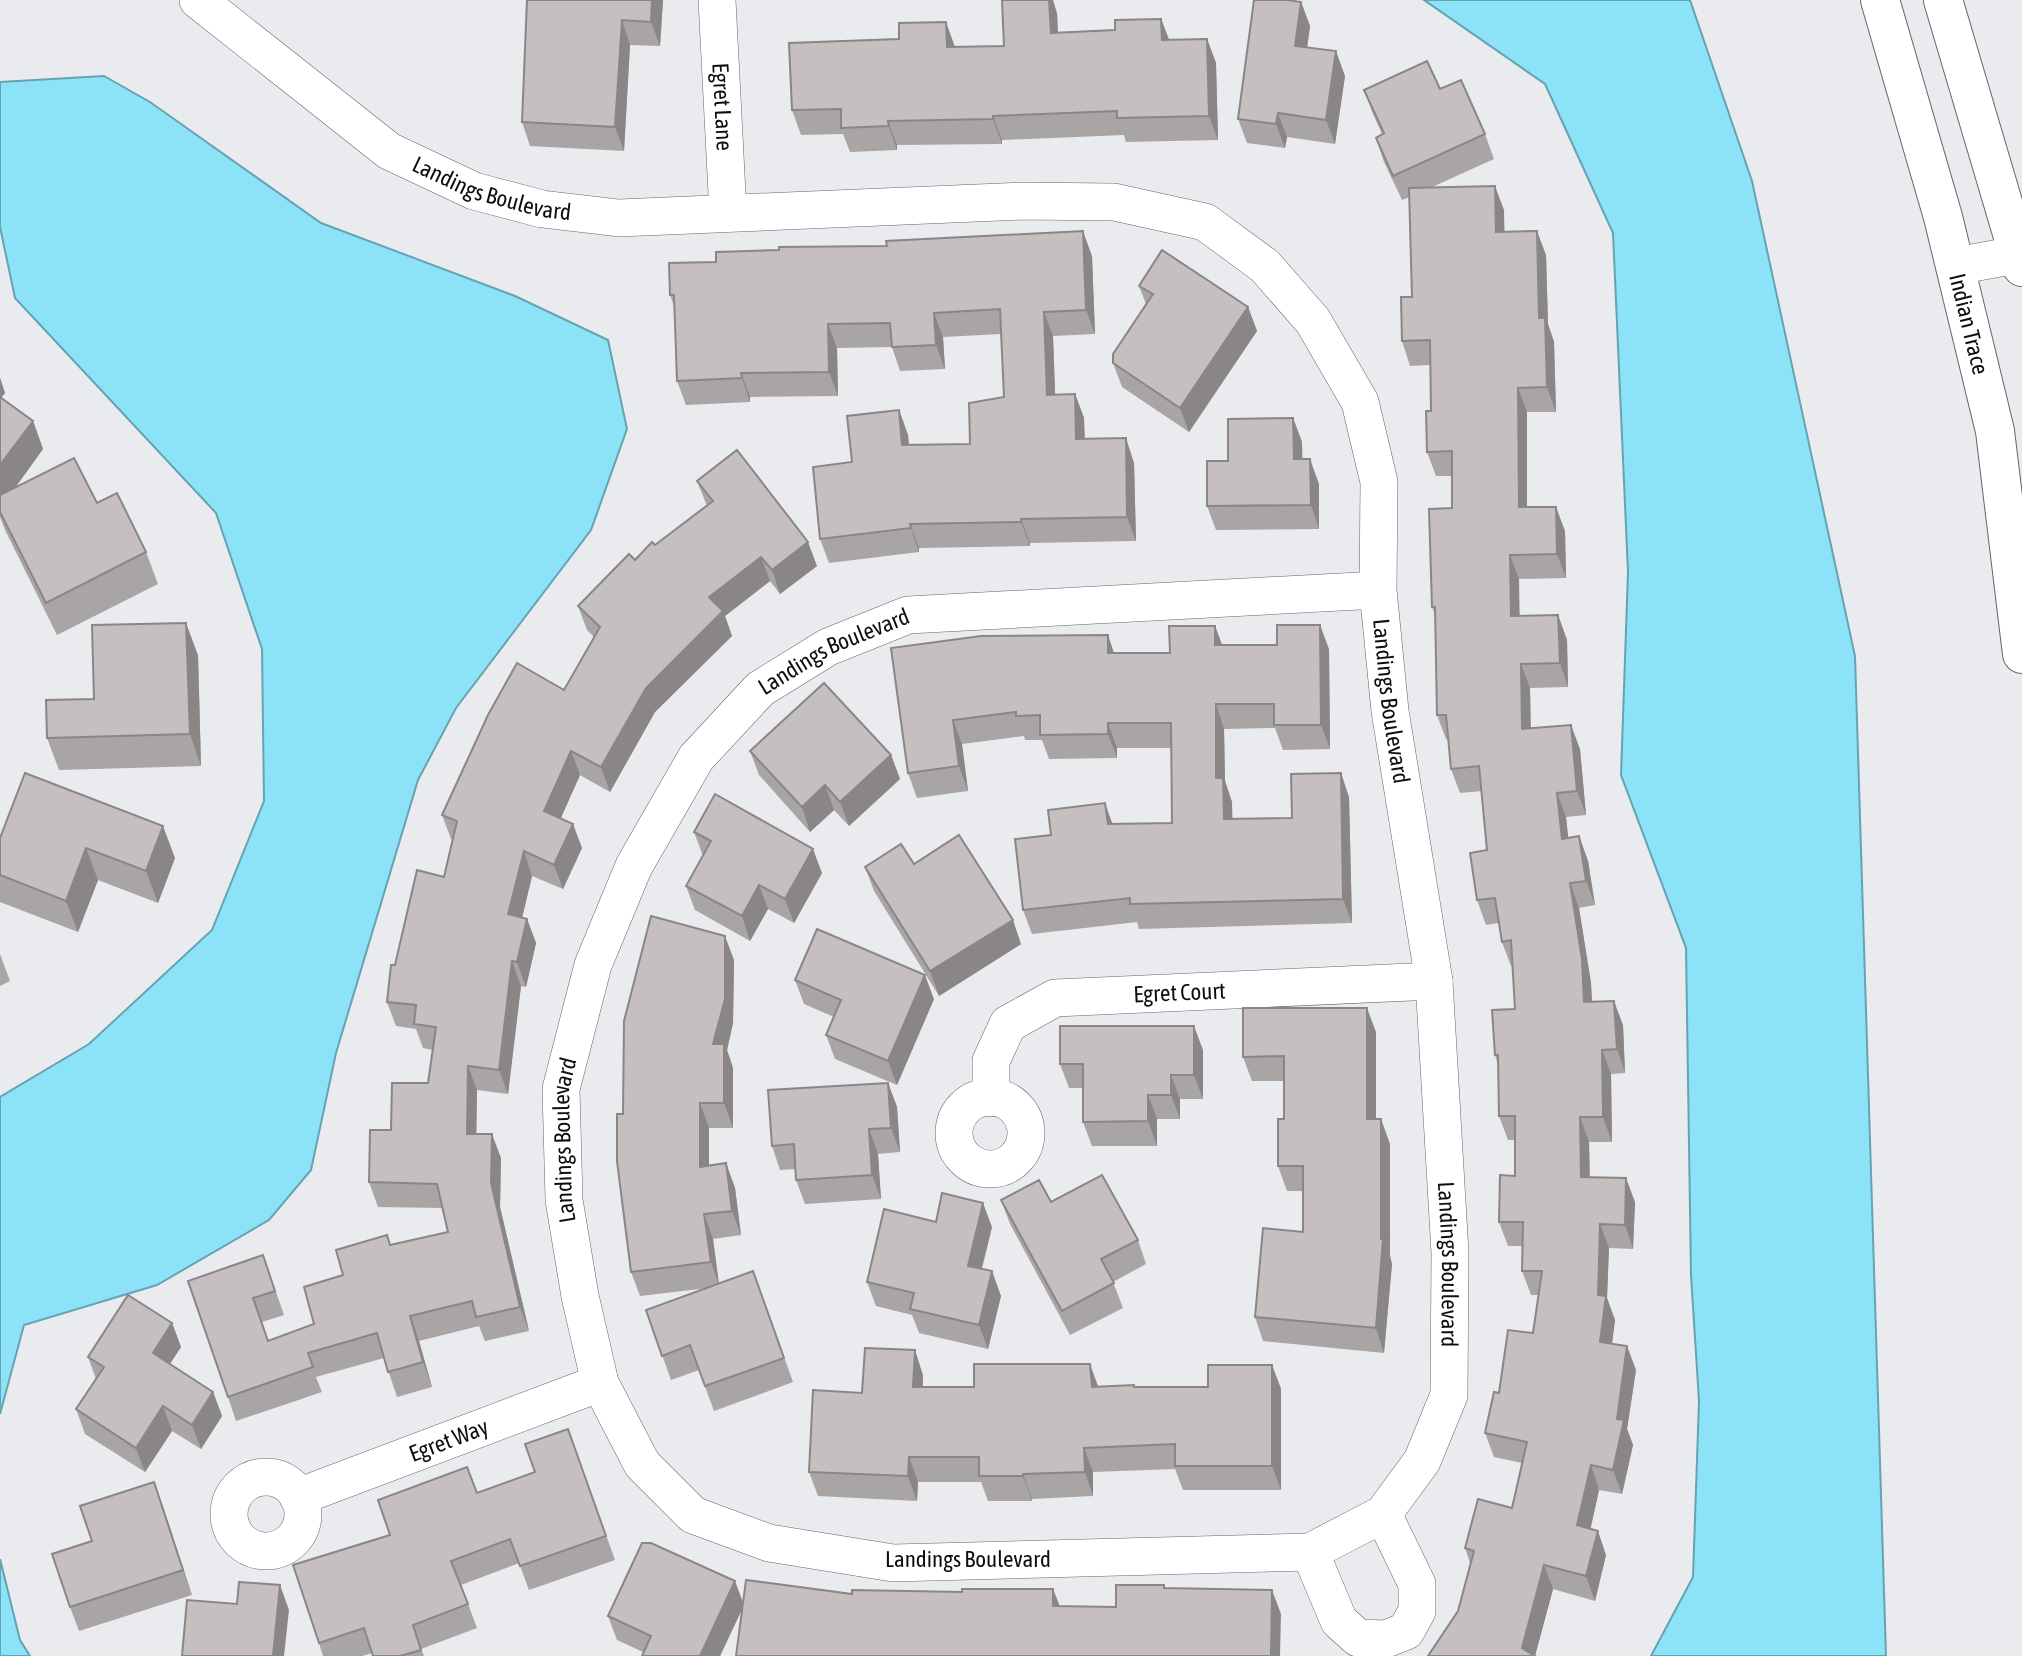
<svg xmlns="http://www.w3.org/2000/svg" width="2022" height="1656" font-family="'Asap Condensed',sans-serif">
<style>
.water{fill:#8ce3f7;stroke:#66a3b2;stroke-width:2}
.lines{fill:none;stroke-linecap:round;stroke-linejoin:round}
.minor-casing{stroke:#646569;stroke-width:38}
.major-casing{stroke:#646569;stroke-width:40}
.minor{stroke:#fff;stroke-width:37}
.major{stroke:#fff;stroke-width:38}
.wall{fill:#a9a5a4}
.shaded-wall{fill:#8a8686}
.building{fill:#c5c0bf;stroke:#8a8686;stroke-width:2}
.labels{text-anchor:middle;stroke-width:5;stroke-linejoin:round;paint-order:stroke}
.street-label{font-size:23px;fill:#0e0e10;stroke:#fff}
</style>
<rect width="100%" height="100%" fill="#e9ebef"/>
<!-- water -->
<g class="water">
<path d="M1424 0H1690L1752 181 1855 656 1886 1656H1651L1693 1577 1699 1401 1691 1275 1686 948 1621 775 1628 572 1613 233 1545 84Z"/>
<path d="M104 76 150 102 321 223 515 296 608 340 627 429 591 530 456 708 418 780 336 1053 311 1170 269 1220 157 1285 24 1325 0 1414V1097L89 1044 212 930 264 801 262 649 216 513 15 298 0 227V82Z"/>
<path d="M0 1559 20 1640 30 1656H0Z"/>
</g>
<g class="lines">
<!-- minor casing -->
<g class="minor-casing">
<g id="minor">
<path id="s1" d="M198 0 389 151 474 191 542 209 619 218 1022 201 1114 202 1205 222 1265 266 1313 321 1360 402 1379 482 1378 590 1390 711 1434 981 1450 1253 1449 1395 1422 1461 1383 1514 1310 1552 893 1563 769 1543 693 1515 642 1464 600 1383 580 1296 564 1200 561 1089 593 965 634 866 696 758 760 689 828 647 908 615 1378 590"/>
<path id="s2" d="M717 0 728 213"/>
<path d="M1956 266 2022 254"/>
<circle cx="990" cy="1133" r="36"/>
<path id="s3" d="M991 1098V1061L1008 1024 1055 998 1434 981"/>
<circle cx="266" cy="1514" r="37"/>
<path id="s4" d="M298 1497 600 1383"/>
<path d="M1310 1552 1339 1621 1358 1638 1386 1639 1406 1631 1417 1611V1584L1383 1514"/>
</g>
</g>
<!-- major casing -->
<g class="major-casing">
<g id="major">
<path id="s5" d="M1880 0 1943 217 1995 431 2022 654"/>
<path d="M1943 0 2022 267"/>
</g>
</g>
<!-- minor -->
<use href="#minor" class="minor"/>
<!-- major -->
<use href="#major" class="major"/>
</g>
<!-- wall -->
<g class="wall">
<path d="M527 0H663L660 46 630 45 624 151 530 146 522 122Z"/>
<path d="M1301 2 1310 26 1307 48 1345 76 1335 144 1287 137 1285 148 1247 143 1238 119Z"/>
<path d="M1057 13 1058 33 1115 30 1161 19 1169 39H1207L1216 63 1218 140 1126 142 1124 135 1002 140V144L897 145V150L850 152 843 134 801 135 792 110 955 47 1004 46Z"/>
<path d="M1364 90 1485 134 1494 159 1430 188 1504 210V232L1546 255 1548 324 1554 342 1556 412H1527V507L1565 531 1566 578 1519 579V616L1558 615 1567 640 1568 687 1530 688 1531 728 1580 749 1586 815 1566 817 1568 838 1579 836 1588 861 1595 905 1579 908 1591 983 1592 1002 1623 1025 1625 1073 1611 1074 1612 1142H1589L1590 1177 1635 1202 1633 1249 1609 1248 1607 1298 1615 1320 1612 1344 1636 1370 1627 1429 1633 1445 1622 1494 1599 1490 1590 1529 1606 1555 1595 1601 1553 1589 1535 1656 1458 1611 1470 1563 1465 1548 1512 1508 1522 1463 1494 1457 1485 1433 1499 1393 1533 1333 1538 1295H1531L1522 1271 1523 1246H1508L1499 1222 1515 1176V1140H1508L1499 1116 1498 1065 1495 1055 1515 1009 1513 966H1511L1502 942 1499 923 1486 925 1477 900 1487 850 1482 791 1460 793 1451 769 1448 739H1446L1437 715 1436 617 1432 607 1452 508V476H1436L1427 452 1431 411 1430 365 1410 366 1402 341 1412 297 1410 197 1402 200 1384 162 1376 138 1382 134 1373 114Z"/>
<path d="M1092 256 1095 334 1053 336 1055 395 1075 394 1084 418 1085 439 1134 463 1136 541 1030 543V546L919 548V552L829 563 820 539 852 462 899 410 908 435 909 445 970 444 1004 397 1001 334 943 337 945 369 900 371 892 347 837 348 838 396 750 397V402L686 405 677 381 674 306 670 295Z"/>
<path d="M1139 286 1248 307 1257 331 1189 432 1122 387 1113 363 1146 304Z"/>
<path d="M0 378 5 393 1 398 33 421 43 449 16 487 97 503 146 552 158 584 57 635 5 530 0 517Z"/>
<path d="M1293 418 1302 442V459L1319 484V529L1216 530 1207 506 1228 461Z"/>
<path d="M697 481 817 566 780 594 770 581 725 616 732 636 655 712 610 792 580 775 560 819 582 848 563 889 532 876 522 918 527 919 536 943 526 987 521 986 508 1094 477 1090 476 1134 501 1158 500 1207 529 1331 485 1341 479 1326 419 1341 432 1387 397 1397 384 1358 316 1377 322 1392 236 1421 228 1397 263 1255 284 1315 262 1322 268 1341 314 1324 343 1275 390 1245 448 1232 443 1208 378 1207 369 1182 391 1130 428 1083 433 1050 423 1048 416 1029 396 1026 387 1002 395 965 444 877 453 840 451 839 442 815 564 690 594 637 587 630 578 606 635 560 707 506Z"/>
<path d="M1215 626 1222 645 1329 649 1330 749 1283 750 1275 728 1224 729 1225 781 1232 802V819L1292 818 1349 797 1352 923 1139 929 1137 922 1032 934 1023 910 1051 835 1113 824 1172 823 1171 748H1117V758L1049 759 1042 740H1025L1024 736 962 744 968 791 917 798 908 773 891 648 1114 653H1170Z"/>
<path d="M198 655 201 766 59 770 47 738 94 699Z"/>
<path d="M750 751 891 755 900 779 849 826 834 810 810 832 759 775Z"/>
<path d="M694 832 822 873 794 923 768 909 750 941 695 910 686 886 703 856Z"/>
<path d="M0 838 175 858 158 903 98 880 78 932 0 902Z"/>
<path d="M914 864 1021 944 939 996 874 891 865 867Z"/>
<path d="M0 954 10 981 0 986Z"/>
<path d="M734 960 733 1023 727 1050 733 1068V1128H709V1166L726 1163 735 1188 741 1235 713 1239 719 1283 753 1271 793 1382 714 1411 699 1370 671 1380 646 1310 708 1288 640 1296 631 1272 623 1114Z"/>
<path d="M795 980 934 999 897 1085 835 1059 826 1035 834 1017 804 1004Z"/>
<path d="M1376 1032V1119L1390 1144V1256L1392 1264 1384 1353 1263 1341 1255 1317 1303 1232V1191H1287L1278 1166 1284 1119V1081H1252L1243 1057Z"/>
<path d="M1203 1050V1099H1180V1119H1157V1146H1092L1083 1122V1088H1069L1060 1064Z"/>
<path d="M888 1083 897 1107 900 1152 878 1154 881 1199 805 1204 796 1180V1169L780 1170 772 1146Z"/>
<path d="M1001 1200 1051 1202 1138 1240 1146 1264 1113 1282 1123 1308 1070 1335 1010 1224Z"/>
<path d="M936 1222 992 1227 982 1269 1001 1296 988 1349 919 1333 912 1315 876 1306 867 1282Z"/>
<path d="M172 1323 181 1347 170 1364 213 1392 222 1416 201 1449 172 1431 145 1472 85 1434 76 1409 96 1379 88 1357Z"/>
<path d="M1272 1365 1281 1389V1490H1183L1175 1469 1093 1472V1496L1032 1499V1501H988L981 1482H918L917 1501 818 1496 809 1472 862 1393 923 1375V1387H1208Z"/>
<path d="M568 1429 615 1560 529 1590 519 1563 461 1585 477 1628 421 1649 424 1656H373L372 1653 362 1656H323L319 1643 390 1535 477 1493 535 1472Z"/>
<path d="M154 1482 192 1595 79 1631 70 1607 92 1541Z"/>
<path d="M1165 1588 1281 1614 742 1609 720 1656H642L643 1652 617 1640 608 1616 852 1594 962 1592 1053 1589 1060 1606 1116 1607Z"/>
</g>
<!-- shaded-wall -->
<g class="shaded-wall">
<path d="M652 0H663L660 46 651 22Z"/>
<path d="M1049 0H1053L1057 13 1059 58 1051 33Z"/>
<path d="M1301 2 1310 26 1304 70 1295 46Z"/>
<path d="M1161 19 1170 43 1162 40Z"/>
<path d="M622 20 630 45 624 151 615 127Z"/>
<path d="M946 22 955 47H947Z"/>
<path d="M1207 39 1216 63 1218 140 1209 116Z"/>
<path d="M1336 51 1345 76 1335 144 1326 120Z"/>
<path d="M1278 113 1287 137 1285 148 1276 124Z"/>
<path d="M993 116 1002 140V144L993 119Z"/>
<path d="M888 121 897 145V150L889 126Z"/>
<path d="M1495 186 1504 210 1505 256 1496 232Z"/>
<path d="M1083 231 1092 256 1095 334 1086 310Z"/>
<path d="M1537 231 1546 255 1548 324 1554 342 1556 412 1547 387 1539 318Z"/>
<path d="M1248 307 1257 331 1189 432 1180 408Z"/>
<path d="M1044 312 1053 336 1056 419 1047 395Z"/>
<path d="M934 313 943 337 945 369 936 345Z"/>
<path d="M828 324 837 348 838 396 829 372Z"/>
<path d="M741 373 750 397V402L742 378Z"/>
<path d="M0 378 5 393 0 399Z"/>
<path d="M1518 388 1527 412V532L1519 507Z"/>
<path d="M1075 394 1084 418 1085 463 1076 439Z"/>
<path d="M899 410 908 435 911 470 902 445Z"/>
<path d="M1293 418 1302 442 1303 484 1294 459Z"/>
<path d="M33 421 43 449 0 508V465Z"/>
<path d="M1126 438 1134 463 1136 541 1127 517Z"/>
<path d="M1310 459 1319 484V529L1311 505Z"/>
<path d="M1556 507 1565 531 1566 578 1557 554Z"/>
<path d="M1021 519 1030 543V546L1021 522Z"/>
<path d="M910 524 919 548V552L911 528Z"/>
<path d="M808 542 817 566 780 594 772 570Z"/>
<path d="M1510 555 1519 579 1520 640 1511 616Z"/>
<path d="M761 557 770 581 725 616 732 636 655 712 610 792 601 767 646 688 709 597Z"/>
<path d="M1558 615 1567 640 1568 687 1560 663Z"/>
<path d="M186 623 198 655 201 766 190 734Z"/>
<path d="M1320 625 1329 649 1330 749 1321 725Z"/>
<path d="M1215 626 1224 650 1215 645Z"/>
<path d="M1108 635 1116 659 1108 653Z"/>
<path d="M1521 664 1530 688 1531 754 1522 729Z"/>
<path d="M1216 704 1224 729 1225 781 1232 802 1233 843 1224 819 1216 778Z"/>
<path d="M953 720 962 744 968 791 959 766Z"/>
<path d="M1108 723 1117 748V758L1108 734Z"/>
<path d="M1571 725 1580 749 1586 815 1577 791Z"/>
<path d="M571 751 580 775 553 836 544 811Z"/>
<path d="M891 755 900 779 849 826 840 802Z"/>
<path d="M1341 773 1349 797 1352 923 1343 899Z"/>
<path d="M825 785 834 810 810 832 802 807Z"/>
<path d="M1557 793 1566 817 1571 863 1562 839Z"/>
<path d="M1105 803 1114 828 1108 824Z"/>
<path d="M573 824 582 848 563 889 554 865Z"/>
<path d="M163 826 175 858 158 903 146 871Z"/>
<path d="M1579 836 1588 861 1595 905 1586 881Z"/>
<path d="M86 848 98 880 78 932 66 901Z"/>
<path d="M813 849 822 873 794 923 785 899Z"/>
<path d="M524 851 532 876 517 939 508 914Z"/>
<path d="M1570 883 1579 908 1591 983 1593 1026 1584 1002Z"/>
<path d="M759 885 768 909 750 941 742 916Z"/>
<path d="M527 919 536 943 526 987 517 962Z"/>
<path d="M1013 920 1021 944 939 996 930 971Z"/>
<path d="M725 936 734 960 733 1023 727 1050 733 1068V1128L724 1103 713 1044Z"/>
<path d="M512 961 521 986 508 1094 499 1070Z"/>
<path d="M925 975 934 999 897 1085 888 1061Z"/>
<path d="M1614 1001 1623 1025 1625 1073 1617 1049Z"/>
<path d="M1367 1008 1376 1032V1144L1367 1119Z"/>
<path d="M1194 1026 1203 1050V1099L1194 1075Z"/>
<path d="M1602 1050 1611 1074 1612 1142 1603 1117Z"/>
<path d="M468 1066 477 1090 476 1158 467 1134Z"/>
<path d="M1171 1075 1180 1099V1119L1171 1095Z"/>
<path d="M888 1083 897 1107 900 1152 891 1128Z"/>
<path d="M1148 1095 1157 1119V1146L1148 1121Z"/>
<path d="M700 1103 709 1128V1191L700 1167Z"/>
<path d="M1580 1117 1589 1142 1590 1201 1581 1177Z"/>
<path d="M1381 1119 1390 1144V1256L1392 1264 1384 1353 1376 1328 1381 1239Z"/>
<path d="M869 1129 878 1154 881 1199 872 1175Z"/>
<path d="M492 1134 501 1158 500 1207 529 1331 520 1307 491 1183Z"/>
<path d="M726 1163 735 1188 741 1235 732 1211Z"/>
<path d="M1626 1178 1635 1202 1633 1249 1625 1225Z"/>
<path d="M983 1203 992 1227 976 1290 968 1266Z"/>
<path d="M704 1214 713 1239 719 1286 711 1262Z"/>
<path d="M1600 1224 1609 1248 1607 1298 1615 1320 1609 1366 1600 1342 1598 1295Z"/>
<path d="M992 1271 1001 1296 988 1349 979 1325Z"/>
<path d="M410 1316 419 1341 432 1387 423 1362Z"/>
<path d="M172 1323 181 1347 161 1377 153 1353Z"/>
<path d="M1627 1346 1636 1370 1627 1429 1633 1445 1622 1494 1613 1470 1617 1419Z"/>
<path d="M915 1350 923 1375 922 1411 913 1387Z"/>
<path d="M1090 1364 1099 1389 1092 1387Z"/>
<path d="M1272 1365 1281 1389V1490L1272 1466Z"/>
<path d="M213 1392 222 1416 201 1449 192 1425Z"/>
<path d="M163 1406 172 1431 145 1472 136 1448Z"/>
<path d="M1084 1448 1093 1472V1496L1085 1472Z"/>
<path d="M909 1457 918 1482 917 1501 908 1476Z"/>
<path d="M1591 1465 1599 1490 1586 1550 1577 1525Z"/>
<path d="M1023 1474 1032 1499V1501L1023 1476Z"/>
<path d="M154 1482 163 1507 192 1595 183 1570Z"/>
<path d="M1598 1531 1606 1555 1595 1601 1586 1576Z"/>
<path d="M1544 1565 1553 1589 1535 1656 1522 1648Z"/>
<path d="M735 1581 744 1605 720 1656H700Z"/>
<path d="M280 1585 289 1610 284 1656H273Z"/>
<path d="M1053 1589 1062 1613 1053 1606Z"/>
<path d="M1272 1590 1281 1614 1280 1656H1271Z"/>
</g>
<!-- building -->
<g class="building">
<path d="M527 0H652L651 22 622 20 615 127 522 122Z"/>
<path d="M1002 0H1049L1051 33 1115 30V20L1161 19 1162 40 1207 39 1209 116 1117 118V111L993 116V119L888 121 889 126 841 128V109L792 110 789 43 899 39V23L946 22 947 47 1004 46Z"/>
<path d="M1254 0H1287L1301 2 1295 46 1336 51 1326 120 1278 113 1276 124 1238 119Z"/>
<path d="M1427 61 1440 89 1461 80 1485 134 1393 176 1376 138 1384 133 1364 90Z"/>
<path d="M1495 186 1496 232 1537 231 1539 318H1545L1547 387 1518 388 1519 507H1556L1557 554 1510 555 1511 616 1558 615 1560 663 1521 664 1522 729 1571 725 1577 791 1557 793 1562 839 1579 836 1586 881 1570 883 1582 959 1584 1002 1614 1001 1617 1049 1602 1050 1603 1117H1580L1581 1177 1626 1178 1625 1225 1600 1224 1598 1295 1606 1296 1600 1342 1627 1346 1617 1419 1624 1420 1613 1470 1591 1465 1577 1525 1598 1531 1586 1576 1544 1565 1522 1648 1535 1656H1428L1458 1611 1474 1551 1465 1548 1478 1499 1512 1508 1527 1442 1485 1433 1494 1392 1499 1393 1508 1330 1533 1333 1542 1271H1522L1523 1222H1499L1500 1175 1515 1176V1116H1499L1498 1055H1495L1492 1010 1515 1009 1511 940 1502 942 1495 898 1477 900 1470 853 1487 850 1479 766 1451 769 1446 715H1437L1435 607H1432L1429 509 1452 508V451L1427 452 1426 411H1431L1430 340 1402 341 1401 297H1412L1409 188Z"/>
<path d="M1083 231 1086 310 1044 312 1047 395 1075 394 1076 439 1126 438 1127 517 1021 519V522L910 524 911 528 820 539 813 467 852 462 847 416 899 410 902 445 970 444 969 403 1004 397 1000 309 934 313 936 345 892 347 890 323 828 324 829 372 741 373 742 378 677 381 674 295H670L669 263 716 262V252L779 250V247L887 246 886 241Z"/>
<path d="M1162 250 1248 307 1180 408 1113 363V354L1153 294 1139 286Z"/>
<path d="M0 397 33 421 0 465Z"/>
<path d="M1293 418 1294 459H1310L1311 505 1207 506V461H1228V419Z"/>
<path d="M737 450 808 542 772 570 761 557 709 597 723 611 646 688 601 767 571 751 544 811 573 824 554 865 524 851 508 914 527 919 517 962 512 961 499 1070 468 1066 467 1134H492L491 1183 520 1307 476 1317 472 1301 410 1316 423 1362 388 1372 377 1333 308 1353 313 1367 228 1397 188 1281 263 1255 275 1291 253 1298 268 1341 314 1324 304 1287 343 1275 336 1250 387 1235 390 1245 448 1232 437 1184 369 1182 370 1130H391L392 1083H428L436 1027 414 1024 416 1005 387 1002 391 965H395L417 870 444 877 457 821 442 815 488 715 517 663 564 690 600 627 578 606 629 554 635 560 652 542 655 545 713 501 697 481Z"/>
<path d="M74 458 97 503 117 493 146 552 46 603 0 512V495Z"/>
<path d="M186 623 190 734 47 738 46 700 94 699 92 625Z"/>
<path d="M1277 625H1320L1321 725H1274V704H1216V778H1223L1224 819 1292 818 1291 774 1341 773 1343 899 1130 904V898L1023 910 1015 839 1051 835 1048 810 1105 803 1108 824 1172 823 1171 723H1108V734L1040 735V715L1016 716V712L953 720 959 766 908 773 891 648 981 636 1108 635V653H1170L1169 626H1215V645H1277Z"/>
<path d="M824 683 891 755 840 802 825 785 802 807 750 751Z"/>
<path d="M25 773 163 826 146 871 86 848 66 901 0 875V838Z"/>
<path d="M715 794 813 849 785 899 759 885 742 916 686 886 711 841 694 832Z"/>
<path d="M959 835 1013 920 930 971 865 867 901 844 914 864Z"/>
<path d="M651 916 725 936V999L713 1044H724V1103H700V1167L726 1163 732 1211 704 1214 711 1262 631 1272 617 1161V1114H623L624 1021Z"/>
<path d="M817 929 925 975 888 1061 826 1035 841 1000 795 980Z"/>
<path d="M1243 1008H1367V1119H1381V1239H1383L1376 1328 1255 1317 1263 1228 1303 1232V1166H1278V1119H1284V1056L1243 1057Z"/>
<path d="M1060 1026H1194V1075H1171V1095H1148V1121L1083 1122V1064H1060Z"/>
<path d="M888 1083 891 1128 869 1129 872 1175 796 1180 794 1144 772 1146 768 1090Z"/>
<path d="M1102 1175 1138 1240 1101 1259 1114 1283 1062 1311 1001 1200 1039 1180 1051 1202Z"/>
<path d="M942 1193 983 1203 968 1266 992 1271 979 1325 910 1309 914 1293 867 1282 884 1209 936 1222Z"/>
<path d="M753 1271 784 1358 705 1386 690 1345 662 1356 646 1310Z"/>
<path d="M128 1295 172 1323 153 1353 213 1392 192 1425 163 1406 136 1448 76 1409 104 1367 88 1357Z"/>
<path d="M865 1348 915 1350 913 1387H974V1364H1090L1092 1387 1134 1385V1387H1208V1365H1272V1466H1175V1444L1084 1448 1085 1472 1023 1474V1476H979V1457H909L908 1476 809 1472 813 1390 862 1393Z"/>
<path d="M568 1429 606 1536 520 1566 510 1539 451 1561 468 1604 413 1625 421 1650 400 1656H373L364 1628 319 1643 293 1565 390 1535 378 1500 467 1467 477 1493 535 1472 525 1444Z"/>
<path d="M154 1482 183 1570 70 1607 52 1554 92 1541 80 1506Z"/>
<path d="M642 1543H651L735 1581 700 1656H642L651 1636 608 1616Z"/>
<path d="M746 1580 852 1594V1590L962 1592V1589H1053V1606L1116 1607V1585H1164V1588L1272 1590 1271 1656H736Z"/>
<path d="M239 1582 280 1585 273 1656H182L187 1600 237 1604Z"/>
</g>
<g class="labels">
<!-- street labels -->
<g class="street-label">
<text dy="8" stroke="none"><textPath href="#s2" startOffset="107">Egret Lane</textPath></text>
<text dy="8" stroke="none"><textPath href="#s1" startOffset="354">Landings Boulevard</textPath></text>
<text dy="8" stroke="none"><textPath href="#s5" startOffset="336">Indian Trace</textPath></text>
<text dy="8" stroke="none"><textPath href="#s1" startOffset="4156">Landings Boulevard</textPath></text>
<text dy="8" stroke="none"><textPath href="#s1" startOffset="1617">Landings Boulevard</textPath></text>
<text dy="8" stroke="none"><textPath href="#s3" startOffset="256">Egret Court</textPath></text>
<text dy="8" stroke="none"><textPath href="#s1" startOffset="3568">Landings Boulevard</textPath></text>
<text dy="8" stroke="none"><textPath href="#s1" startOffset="2184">Landings Boulevard</textPath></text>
<text dy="8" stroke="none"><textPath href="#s4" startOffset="161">Egret Way</textPath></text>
<text x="968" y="1567">Landings Boulevard</text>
</g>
</g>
</svg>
